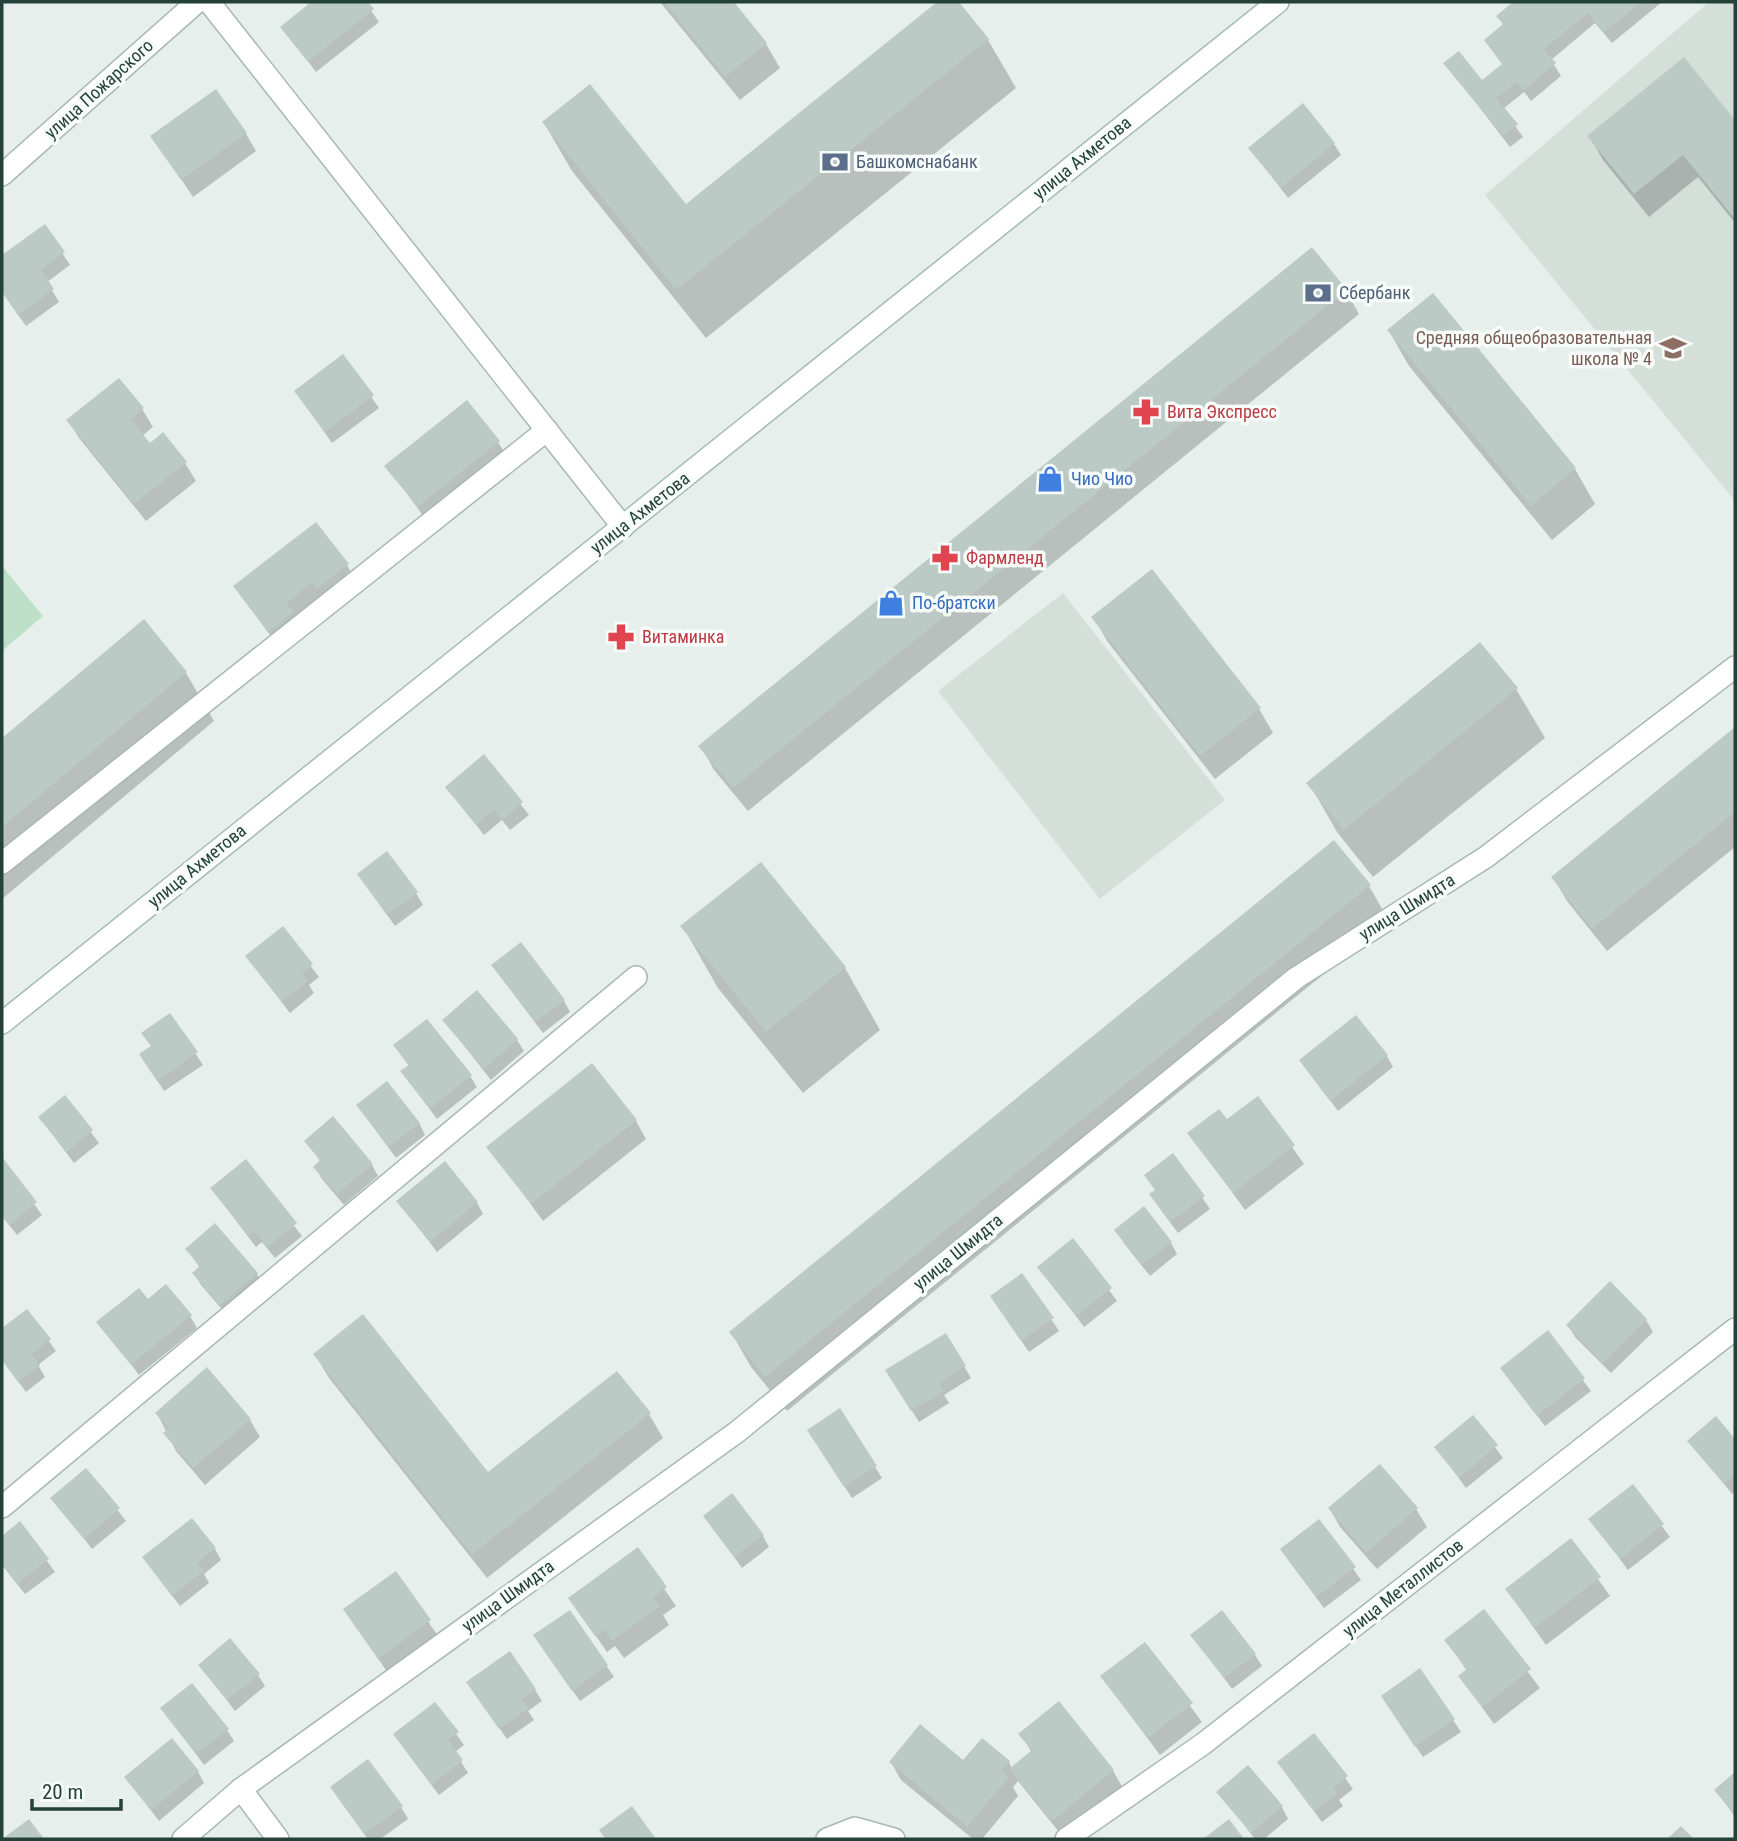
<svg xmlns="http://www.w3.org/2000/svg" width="1737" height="1841" font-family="'Roboto Condensed',sans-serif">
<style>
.built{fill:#d4dfda}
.green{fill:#bfe0c8}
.shadow{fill:#0003}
.building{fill:#bbcac4}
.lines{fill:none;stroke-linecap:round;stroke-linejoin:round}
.minor-casing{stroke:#a8b8b2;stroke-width:24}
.secondary-casing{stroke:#a4bbb3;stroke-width:24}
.minor{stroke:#fff;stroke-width:21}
.secondary{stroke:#fff;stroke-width:21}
.labels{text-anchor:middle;stroke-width:7;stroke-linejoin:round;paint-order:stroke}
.street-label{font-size:18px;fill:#24423a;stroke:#f7fbf9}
.service-label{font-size:18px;fill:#4e5e75;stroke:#f7fbf9;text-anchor:start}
.education-label{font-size:18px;fill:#785e54;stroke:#f7fbf9;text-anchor:end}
.health-label{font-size:18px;fill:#be3a42;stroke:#f7fbf9;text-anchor:start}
.shop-label{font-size:18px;fill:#366cbe;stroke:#f7fbf9;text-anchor:start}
</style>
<rect width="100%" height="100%" fill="#e6efeb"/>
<!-- built -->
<g class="built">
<path d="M1709 2H1735V501L1485 195Z"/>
<path d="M1063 593 1225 800 1100 899 938 691Z"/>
</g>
<!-- green -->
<path class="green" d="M2 566 43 616 2 651Z"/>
<!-- shadow -->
<g class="shadow">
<path d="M314 2H365L379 22 316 72 283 27Z"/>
<path d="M660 2H732L766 44 780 68 740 100Z"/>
<path d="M940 2H957L988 40 1016 88 706 338 572 171 544 123 686 207Z"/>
<path d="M1516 2H1662L1612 43 1595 23 1551 60 1561 76 1531 101 1524 92 1503 109 1523 137 1510 147 1446 64 1482 82 1503 65 1486 40 1504 26 1498 16Z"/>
<path d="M1684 59 1735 123V223L1698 177 1649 217 1603 160 1589 136Z"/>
<path d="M246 134 256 151 193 197 153 137Z"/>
<path d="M1334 144 1341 155 1288 198 1250 148Z"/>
<path d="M45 227 70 265 47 282 59 302 26 326 2 292V258Z"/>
<path d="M1346 291 1359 314 748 811 714 770 701 746Z"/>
<path d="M1389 331 1575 469 1595 504 1552 540 1409 366Z"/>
<path d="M343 357 379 408 332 443 296 392Z"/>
<path d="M142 409 153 427 142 436 150 445 185 463 196 481 146 521 79 438 69 421Z"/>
<path d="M498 442 509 460 429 524 387 466Z"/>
<path d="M347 565 357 583 280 649 235 586Z"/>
<path d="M1094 617 1259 709 1273 733 1215 779 1107 641Z"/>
<path d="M143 622 186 673 214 721 2 899V740Z"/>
<path d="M1480 644 1516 689 1545 738 1373 877 1337 832 1309 783Z"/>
<path d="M1735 729V847L1607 951 1567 901 1553 877Z"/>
<path d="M484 757 529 815 510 830 502 820 484 835 447 787Z"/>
<path d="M761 864 845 968 880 1030 803 1093 718 988 683 927Z"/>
<path d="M359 875 416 893 423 905 395 926Z"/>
<path d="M1369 886 1389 921 787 1411 751 1367 731 1332Z"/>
<path d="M282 928 319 977 309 985 314 993 290 1013 247 957Z"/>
<path d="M500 976 564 1001 570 1012 543 1033Z"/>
<path d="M170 1015 203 1065 164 1091 148 1066 152 1047Z"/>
<path d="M444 1020 517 1040 524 1051 491 1080Z"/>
<path d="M395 1046 470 1076 477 1087 437 1119 402 1072 409 1066Z"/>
<path d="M1387 1056 1393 1067 1338 1111 1301 1061Z"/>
<path d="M65 1098 99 1143 74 1163 40 1118Z"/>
<path d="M1257 1098 1304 1164 1245 1210 1190 1134 1227 1122Z"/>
<path d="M358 1106 419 1123 425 1135 396 1158Z"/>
<path d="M636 1121 646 1139 543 1221 489 1147Z"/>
<path d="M306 1141 372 1165 378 1176 344 1205 322 1179 315 1167 321 1162Z"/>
<path d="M1173 1155 1210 1209 1178 1233 1158 1206 1157 1191Z"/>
<path d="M2 1160 42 1215 17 1235 2 1216Z"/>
<path d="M245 1162 302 1236 275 1258 262 1242 256 1247 212 1189Z"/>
<path d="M399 1202 477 1203 483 1214 437 1252Z"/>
<path d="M1073 1241 1117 1301 1084 1327 1039 1267Z"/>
<path d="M1123 1242 1171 1243 1177 1254 1150 1276Z"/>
<path d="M187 1249 257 1274 263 1285 228 1316 201 1285 194 1273 200 1268Z"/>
<path d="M1022 1275 1059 1331 1029 1352 999 1308Z"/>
<path d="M1610 1284 1646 1320 1653 1332 1611 1373 1575 1337 1568 1325Z"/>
<path d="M147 1301 190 1316 197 1328 139 1375 99 1322Z"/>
<path d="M27 1311 56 1351 38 1365 45 1377 26 1392 2 1360V1330Z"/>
<path d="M1548 1333 1591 1391 1545 1426 1509 1379Z"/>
<path d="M945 1335 971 1378 944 1395 949 1403 919 1422 894 1382Z"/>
<path d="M315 1354 488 1475 649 1414 663 1438 487 1578 329 1378Z"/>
<path d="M839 1411 882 1478 852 1498 816 1442Z"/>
<path d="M157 1413 250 1420 260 1437 205 1485 176 1451Z"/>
<path d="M1473 1418 1503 1458 1466 1488 1436 1447Z"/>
<path d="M1716 1419 1735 1441V1491L1732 1494 1690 1441Z"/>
<path d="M86 1470 126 1521 92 1549 53 1498Z"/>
<path d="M1632 1486 1670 1537 1628 1570 1591 1520Z"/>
<path d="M1330 1509H1416L1427 1527 1377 1569 1340 1527Z"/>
<path d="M705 1516 763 1536 769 1547 742 1568Z"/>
<path d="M1319 1521 1361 1580 1324 1608 1289 1561Z"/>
<path d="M20 1524 55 1572 25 1594 2 1565V1538Z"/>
<path d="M1571 1541 1610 1596 1546 1645 1507 1590Z"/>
<path d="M215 1549 221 1560 204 1574 209 1583 180 1606 144 1558Z"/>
<path d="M637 1550 676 1606 663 1615 669 1625 624 1658 615 1646 607 1652 570 1599Z"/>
<path d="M396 1574 440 1639 390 1676 345 1610Z"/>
<path d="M569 1612 614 1677 580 1701 542 1647Z"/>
<path d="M1483 1612 1540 1688 1494 1724 1460 1677 1467 1671 1447 1641Z"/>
<path d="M1193 1635 1255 1655 1262 1666 1232 1689Z"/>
<path d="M1144 1644 1202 1722 1160 1755 1102 1677Z"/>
<path d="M200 1665 258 1675 265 1686 235 1711Z"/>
<path d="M1420 1670 1461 1732 1423 1757 1390 1708Z"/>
<path d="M468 1683 535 1690 542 1701 528 1711 534 1720 507 1739Z"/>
<path d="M435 1704 464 1745 455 1752 468 1773 439 1795 402 1746Z"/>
<path d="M162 1708 227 1730 234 1741 204 1765Z"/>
<path d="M1021 1734 1113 1771 1123 1788 1063 1837 1018 1781 1013 1787 1018 1796 982 1839H973L901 1780 891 1762H1009L1012 1769 1032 1753Z"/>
<path d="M1314 1735 1353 1789 1339 1800 1343 1806 1322 1822 1286 1774Z"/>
<path d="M198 1772 204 1783 159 1821 126 1778Z"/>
<path d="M1735 1774V1817L1716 1790Z"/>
<path d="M1219 1792 1282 1807 1288 1819 1264 1839H1255Z"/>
<path d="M339 1799 401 1807 408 1819 380 1839H368Z"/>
</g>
<!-- building -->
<g class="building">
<path d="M311 2H368L374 9 308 62 280 27Z"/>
<path d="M664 2H734L767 43 725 77Z"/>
<path d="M937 2H959L989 39 676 290 542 122 590 84 686 204Z"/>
<path d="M1513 2H1642L1604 32 1588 13 1544 49 1556 63 1524 90 1517 82 1496 98 1518 124 1503 136 1443 63 1459 51 1482 80 1502 64 1484 40 1503 24 1496 16Z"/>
<path d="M1684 57 1735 120V219L1683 155 1634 194 1587 136Z"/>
<path d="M216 89 247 133 181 180 150 136Z"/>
<path d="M1303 103 1335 143 1281 188 1248 148Z"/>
<path d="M45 224 65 252 41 270 54 289 18 315 2 292V255Z"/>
<path d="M1312 247 1347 290 733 788 698 746Z"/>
<path d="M1433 293 1576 468 1531 506 1387 330Z"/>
<path d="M343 354 374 395 325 432 294 391Z"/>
<path d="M119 378 144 408 131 419 150 443 163 432 187 462 134 504 66 420Z"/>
<path d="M467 400 500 441 418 507 384 466Z"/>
<path d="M316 522 349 564 316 589 312 583 286 603 294 612 268 632 233 586Z"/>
<path d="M1152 569 1261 708 1200 756 1091 617Z"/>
<path d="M144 619 187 672 2 827V738Z"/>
<path d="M1480 642 1518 688 1344 830 1306 783Z"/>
<path d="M1735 727V812L1592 929 1551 877Z"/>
<path d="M484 754 523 802 502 820 494 810 476 825 445 787Z"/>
<path d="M1334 840 1371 885 765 1377 729 1332Z"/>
<path d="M387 851 418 892 387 915 357 874Z"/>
<path d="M761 862 846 967 766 1032 680 926Z"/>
<path d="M283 926 313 964 302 973 308 981 282 1002 245 956Z"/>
<path d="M521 942 565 1000 536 1022 491 965Z"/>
<path d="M477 990 518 1039 484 1069 442 1020Z"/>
<path d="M170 1013 198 1052 157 1081 139 1054 151 1046 141 1033Z"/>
<path d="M1356 1015 1388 1055 1330 1101 1299 1060Z"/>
<path d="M427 1019 472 1075 430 1109 400 1071 409 1065 393 1045Z"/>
<path d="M592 1063 637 1120 531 1204 486 1147Z"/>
<path d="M387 1081 420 1123 389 1147 356 1105Z"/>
<path d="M65 1095 93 1130 67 1152 38 1117Z"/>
<path d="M1258 1096 1295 1145 1233 1193 1187 1133 1219 1109 1227 1119Z"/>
<path d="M333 1116 373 1164 337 1194 313 1167 320 1160 304 1141Z"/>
<path d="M1173 1153 1205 1196 1170 1222 1149 1194 1155 1190 1144 1175Z"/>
<path d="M2 1157 37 1202 9 1225 2 1216Z"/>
<path d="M246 1159 297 1223 267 1247 254 1231 249 1236 210 1188Z"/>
<path d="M445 1161 478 1202 430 1242 396 1201Z"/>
<path d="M1144 1206 1172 1242 1142 1265 1114 1230Z"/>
<path d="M215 1223 258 1273 220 1305 192 1273 200 1266 185 1249Z"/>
<path d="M1073 1238 1112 1288 1076 1316 1037 1267Z"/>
<path d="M1022 1273 1054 1318 1021 1341 990 1296Z"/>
<path d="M1610 1281 1647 1319 1603 1363 1566 1325Z"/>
<path d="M166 1284 192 1315 131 1365 96 1322 139 1288 148 1299Z"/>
<path d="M27 1309 51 1339 31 1354 40 1365 18 1382 2 1360V1328Z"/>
<path d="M363 1314 488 1472 617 1371 651 1413 472 1555 313 1354Z"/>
<path d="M1548 1330 1585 1378 1537 1416 1500 1368Z"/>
<path d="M946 1333 966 1366 939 1383 944 1391 911 1411 885 1370Z"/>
<path d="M207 1367 251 1419 193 1468 163 1433 169 1428 155 1413Z"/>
<path d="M840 1408 877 1466 844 1487 807 1430Z"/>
<path d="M1473 1415 1498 1445 1459 1478 1434 1447Z"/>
<path d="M1716 1416 1735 1439V1474L1724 1484 1687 1441Z"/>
<path d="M1380 1464 1418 1508 1366 1553 1328 1508Z"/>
<path d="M86 1468 120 1508 84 1539 50 1498Z"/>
<path d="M1633 1484 1664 1524 1620 1559 1588 1519Z"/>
<path d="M732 1493 764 1535 734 1557 703 1516Z"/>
<path d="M192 1518 216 1548 197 1563 204 1571 172 1596 142 1557Z"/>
<path d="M1319 1519 1356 1567 1316 1597 1280 1549Z"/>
<path d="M20 1521 49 1559 17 1584 2 1564V1536Z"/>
<path d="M1571 1538 1601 1577 1535 1628 1505 1589Z"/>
<path d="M638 1547 667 1587 653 1597 660 1606 612 1641 604 1630 595 1636 568 1598Z"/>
<path d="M396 1571 431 1620 378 1659 343 1609Z"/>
<path d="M1484 1609 1531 1669 1482 1707 1458 1676 1467 1669 1444 1640Z"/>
<path d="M570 1610 608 1665 572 1691 533 1635Z"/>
<path d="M1222 1610 1256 1654 1224 1678 1190 1635Z"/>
<path d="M230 1638 260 1674 227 1700 198 1665Z"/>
<path d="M1145 1642 1193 1703 1148 1738 1100 1676Z"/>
<path d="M510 1651 536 1689 522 1699 529 1708 499 1729 466 1682Z"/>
<path d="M1420 1668 1455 1719 1415 1747 1381 1696Z"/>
<path d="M192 1683 229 1729 196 1754 160 1708Z"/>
<path d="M1059 1701 1114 1770 1052 1821 1009 1769 1032 1750 1018 1734Z"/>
<path d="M435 1702 459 1732 448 1740 463 1760 432 1785 393 1734Z"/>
<path d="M920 1724 963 1760 982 1738 1010 1761 1002 1771 1009 1777 967 1827 889 1762Z"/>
<path d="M1314 1733 1348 1776 1333 1788 1337 1794 1314 1811 1277 1762Z"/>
<path d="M172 1738 199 1771 151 1810 124 1777Z"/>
<path d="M368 1759 403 1806 364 1834 330 1787Z"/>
<path d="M1248 1765 1283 1806 1251 1833 1216 1792Z"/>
<path d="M1735 1772V1815L1714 1790Z"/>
<path d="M632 1806 656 1839H606L599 1830Z"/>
<path d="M29 1819 44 1839H2Z"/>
<path d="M1229 1819 1244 1839H1203Z"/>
<path d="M1681 1826 1694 1839H1667Z"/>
</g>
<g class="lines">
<!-- minor casing -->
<g class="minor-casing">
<g id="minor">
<path d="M209 2 623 527"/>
<path d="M2 175 197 2"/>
<path d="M2 863 547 430"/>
<path d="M2 1507 636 977"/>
<path d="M241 1789 278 1839"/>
<path d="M183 1839 241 1789 737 1432 1296 978 1486 857 1735 667"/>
<path d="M827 1839 855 1828 894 1839"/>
<path d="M1066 1839 1203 1744 1735 1329"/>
</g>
</g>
<!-- secondary casing -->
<g class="secondary-casing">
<path id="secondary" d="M2 1023 1278 2"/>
</g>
<!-- minor -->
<use href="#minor" class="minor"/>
<!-- secondary -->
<use href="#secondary" class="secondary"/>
</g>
<!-- icons -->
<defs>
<g id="bank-bare" transform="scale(2.1)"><path d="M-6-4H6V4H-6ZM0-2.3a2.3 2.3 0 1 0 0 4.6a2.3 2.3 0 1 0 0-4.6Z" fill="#5c6f8a" stroke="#f7fbf9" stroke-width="2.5" paint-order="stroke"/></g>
<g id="school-bare" transform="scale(2.1)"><path d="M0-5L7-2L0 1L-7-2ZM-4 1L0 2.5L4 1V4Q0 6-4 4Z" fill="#8d6e63" stroke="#f7fbf9" stroke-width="2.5" paint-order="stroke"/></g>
<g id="pharmacy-bare" transform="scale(2.1)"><path d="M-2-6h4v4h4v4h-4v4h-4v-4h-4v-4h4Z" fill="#e0444e" stroke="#f7fbf9" stroke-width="2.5" paint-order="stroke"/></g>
<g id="shop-bare" transform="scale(2.1)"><path d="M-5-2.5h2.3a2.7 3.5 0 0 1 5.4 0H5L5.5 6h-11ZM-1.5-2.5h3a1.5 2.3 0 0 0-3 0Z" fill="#3f7fe0" stroke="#f7fbf9" stroke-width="2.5" paint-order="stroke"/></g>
</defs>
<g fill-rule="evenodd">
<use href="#bank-bare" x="835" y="162"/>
<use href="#bank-bare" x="1318" y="293"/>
<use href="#school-bare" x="1673" y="348"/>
<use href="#pharmacy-bare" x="1146" y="412"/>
<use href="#shop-bare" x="1050" y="479"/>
<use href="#pharmacy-bare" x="945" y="558"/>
<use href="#shop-bare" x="891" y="603"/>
<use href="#pharmacy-bare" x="621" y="637"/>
</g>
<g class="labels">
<!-- street labels -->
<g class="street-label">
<text transform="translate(99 89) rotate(-42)" y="6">улица Пожарского</text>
<text transform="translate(1082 158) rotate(-39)" y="6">улица Ахметова</text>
<text transform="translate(640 513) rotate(-38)" y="6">улица Ахметова</text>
<text transform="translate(197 866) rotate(-39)" y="6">улица Ахметова</text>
<text transform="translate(1407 907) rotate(-32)" y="6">улица Шмидта</text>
<text transform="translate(958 1252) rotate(-39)" y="6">улица Шмидта</text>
<text transform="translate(1403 1588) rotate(-38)" y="6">улица Металлистов</text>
<text transform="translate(508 1596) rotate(-36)" y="6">улица Шмидта</text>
</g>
<!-- service labels -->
<g class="service-label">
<text x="856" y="168">Башкомснабанк</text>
<text x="1339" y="299">Сбербанк</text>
</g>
<!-- education labels -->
<g class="education-label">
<text x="1652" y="344">Средняя общеобразовательная<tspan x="1652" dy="21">школа № 4</tspan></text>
</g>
<!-- health labels -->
<g class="health-label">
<text x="1167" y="418">Вита Экспресс</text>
<text x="966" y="564">Фармленд</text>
<text x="642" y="643">Витаминка</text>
</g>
<!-- shop labels -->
<g class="shop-label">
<text x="1071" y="485">Чио Чио</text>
<text x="912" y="609">По-братски</text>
</g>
</g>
<!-- border -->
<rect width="1737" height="1841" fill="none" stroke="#24423a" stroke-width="7"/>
<!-- scale -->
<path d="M32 1799v10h89v-10" fill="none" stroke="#24423a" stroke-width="3.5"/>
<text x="42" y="1799" font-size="21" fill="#24423a" stroke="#f7fbf9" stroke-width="5" paint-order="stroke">20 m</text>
</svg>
